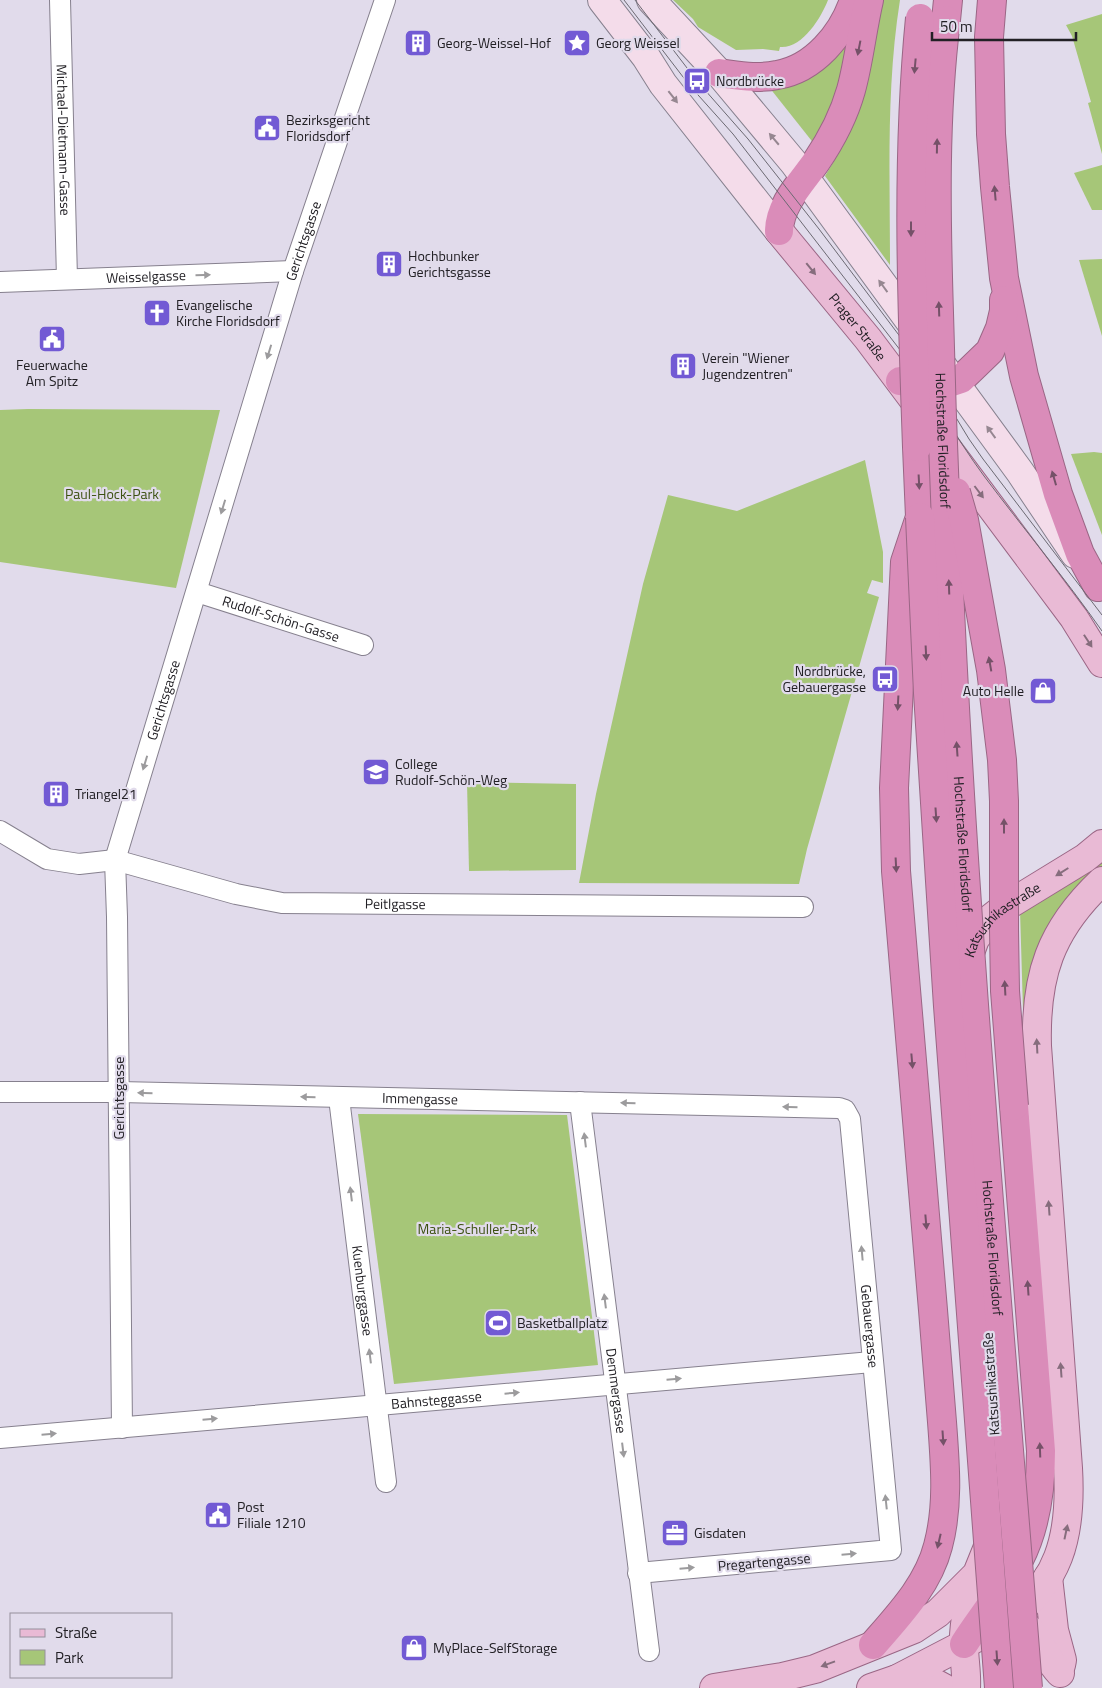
<svg xmlns="http://www.w3.org/2000/svg" width="1102" height="1688" font-family="'Titillium Web',sans-serif">
<style>
.green{fill:#a6c678}
.lines{fill:none;stroke-linecap:round;stroke-linejoin:round}
.minor-casing{stroke:#86808e;stroke-width:22}
.secondary-casing{stroke:#86808e;stroke-width:30}
.primary-casing{stroke:#9a6685;stroke-width:30}
.motorway-casing{stroke:#9a6685;stroke-width:30}
.minor{stroke:#fff;stroke-width:20}
.secondary{stroke:#f4dcea;stroke-width:28}
.primary{stroke:#e9bad5;stroke-width:28}
.motorway{stroke:#da8cb9;stroke-width:28}
.tram{stroke:#6c6972;stroke-width:1}
.motorway-bridge-casing{stroke:#9a6685;stroke-width:30;stroke-linecap:butt}
.motorway-bridge{stroke:#da8cb9;stroke-width:28}
.oneway{fill:#755168}
.oneway2{fill:#968791}
.oneway3{fill:#866d7d}
.oneway4{fill:#9c9b9d}
.labels{text-anchor:middle;stroke-width:4.5;stroke-linejoin:round;paint-order:stroke}
.poi-label{font-size:14px;fill:#222025;stroke:#e1dbeb;text-anchor:start}
.street-label{font-size:14px;fill:#222025;stroke:#e1dbeb}
.park-label{font-size:14px;fill:#3b5010;stroke:#e1dbeb}
</style>
<rect width="100%" height="100%" fill="#e1dbeb"/>
<!-- green -->
<g class="green">
<path d="M673 0H828C821 18 802 49 780 47L779 51 763 49 736 50 698 27 693 19Z"/>
<path d="M880 0H900C886 88 890 176 890 265L825 176 843 146 850 128Z"/>
<path d="M1102 14V154L1088 103 1091 102 1072 36 1066 25Z"/>
<path d="M844 45H847L837 99 815 145 769 87Z"/>
<path d="M1102 165V210H1092L1074 173Z"/>
<path d="M1102 259V336L1079 260Z"/>
<path d="M28 409 220 410 176 588 0 562V410Z"/>
<path d="M1094 452 1102 453V535L1071 454Z"/>
<path d="M865 460 883 552V583L872 580 867 593 879 597 807 849 799 884 579 883 596 794 643 584 668 495 737 511Z"/>
<path d="M467 782 576 784V870L469 871Z"/>
<path d="M1102 857V867L1087 881 1026 1008 1023 1010 1020 910Z"/>
<path d="M358 1114 567 1115 598 1365 394 1384Z"/>
</g>
<g class="lines">
<!-- minor casing -->
<g class="minor-casing">
<g id="minor">
<path id="s1" d="M60 0 67 279"/>
<path id="s2" d="M0 282 293 271"/>
<path id="s3" d="M197 592 363 645"/>
<path id="s4" d="M0 831 47 859 79 864 115 860 236 894 282 903 803 907"/>
<path id="s5" d="M0 1092H119L839 1108 845 1110 850 1119 891 1550 638 1573"/>
<path id="s6" d="M339 1098 386 1482"/>
<path id="s7" d="M580 1102 649 1651"/>
<path id="s8" d="M122 1428 117 917 115 860 293 271 385 0"/>
<path id="s9" d="M0 1438 872 1362"/>
</g>
</g>
<!-- secondary casing -->
<g class="secondary-casing">
<g id="secondary">
<path d="M602 0 646 57 663 84 779 231"/>
<path d="M651 0 719 73 794 163 1020 472 1075 554"/>
</g>
</g>
<!-- primary casing -->
<g class="primary-casing">
<g id="primary">
<path id="s10" d="M779 231 868 339 913 399"/>
<path d="M936 433 1074 618 1102 663"/>
<path id="s11" d="M967 961 975 939 991 918 1005 907 1085 858 1102 844"/>
<path d="M1048 1577 1054 1630 1062 1660 1061 1665"/>
<path d="M1010 1614C1035 1626 1042 1654 1060 1673"/>
<path d="M897 1679 931 1681 944 1688"/>
<path d="M714 1688 782 1677 815 1669 914 1629 938 1613 977 1574 992 1537 997 1519 998 1501 996 1450"/>
<path d="M871 1688 897 1679 1001 1625C1060 1585 1072 1536 1068 1468L1037 1046C1035 976 1050 930 1102 881"/>
<path d="M966 1688C967 1673 964 1660 964 1645 963 1621 970 1598 977 1575"/>
</g>
</g>
<!-- motorway casing -->
<g class="motorway-casing">
<g id="motorway">
<path d="M992 0 989 37 991 134 995 187 1004 278 1024 376 1058 494 1080 554 1098 587"/>
<path d="M946 20 948 0"/>
<path d="M719 73C738 76 758 79 777 75 814 69 843 34 854 0"/>
<path d="M779 231C779 205 802 182 816 162 831 140 844 115 851 90 859 61 862 30 869 0"/>
<path d="M900 381 943 385 961 379 990 351 1000 328 1004 311V300"/>
<path d="M964 1644C982 1616 1004 1590 1019 1560 1036 1527 1041 1488 1041 1451L1014 1106"/>
<path d="M873 1645C899 1615 928 1585 938 1546 949 1505 945 1463 942 1422 939 1385 936 1348 933 1310 921 1164 908 1018 896 871L894 788 905 562 920 517 917 447"/>
</g>
</g>
<!-- minor -->
<use href="#minor" class="minor"/>
<!-- secondary -->
<use href="#secondary" class="secondary"/>
<!-- primary -->
<use href="#primary" class="primary"/>
<!-- motorway -->
<use href="#motorway" class="motorway"/>
<!-- tram -->
<g class="tram">
<path d="M624 0 690 86 733 134 904 355C933 394 955 437 984 476 1023 528 1065 578 1102 631"/>
<path d="M635 0 697 81 748 139 819 229 935 383 969 439 983 459 1102 615"/>
</g>
<!-- motorway-bridge casing -->
<g class="motorway-bridge-casing">
<g id="motorway-bridge">
<path id="s12" d="M946 20C934 117 936 215 939 313 941 397 944 481 948 565 964 940 999 1314 1028 1688"/>
<path d="M917 447C912 304 906 161 920 18"/>
<path d="M956 492 964 520 991 670 1002 760 1004 801V930L1005 991 1014 1106"/>
<path d="M920 517 928 693 948 1006 999 1688"/>
</g>
</g>
<!-- motorway-bridge -->
<use href="#motorway-bridge" class="motorway-bridge"/>
</g>
<!-- one-way arrows -->
<defs><path id="oneway-solid" d="M-6-.8H1V-3.2L6.5 0L1 3.2V.8H-6Z" transform="scale(1.25)"/></defs>
<g class="oneway">
<use href="#oneway-solid" transform="translate(859 48) rotate(101)"/>
<use href="#oneway-solid" transform="translate(915 66) rotate(95)"/>
<use href="#oneway-solid" transform="translate(937 146) rotate(-89)"/>
<use href="#oneway-solid" transform="translate(995 193) rotate(-95)"/>
<use href="#oneway-solid" transform="translate(911 229) rotate(90)"/>
<use href="#oneway-solid" transform="translate(939 309) rotate(-92)"/>
<use href="#oneway-solid" transform="translate(1054 478) rotate(-106)"/>
<use href="#oneway-solid" transform="translate(919 482) rotate(87)"/>
<use href="#oneway-solid" transform="translate(949 587) rotate(-92)"/>
<use href="#oneway-solid" transform="translate(926 653) rotate(87)"/>
<use href="#oneway-solid" transform="translate(990 664) rotate(-100)"/>
<use href="#oneway-solid" transform="translate(898 703) rotate(93)"/>
<use href="#oneway-solid" transform="translate(957 749) rotate(-94)"/>
<use href="#oneway-solid" transform="translate(936 815) rotate(86)"/>
<use href="#oneway-solid" transform="translate(1004 826) rotate(-90)"/>
<use href="#oneway-solid" transform="translate(896 865) rotate(87)"/>
<use href="#oneway-solid" transform="translate(1005 988) rotate(-93)"/>
<use href="#oneway-solid" transform="translate(912 1061) rotate(85)"/>
<use href="#oneway-solid" transform="translate(926 1222) rotate(85)"/>
<use href="#oneway-solid" transform="translate(1028 1288) rotate(-94)"/>
<use href="#oneway-solid" transform="translate(943 1438) rotate(86)"/>
<use href="#oneway-solid" transform="translate(1040 1450) rotate(-92)"/>
<use href="#oneway-solid" transform="translate(939 1541) rotate(103)"/>
<use href="#oneway-solid" transform="translate(997 1658) rotate(86)"/>
</g>
<g class="oneway2">
<use href="#oneway-solid" transform="translate(673 97) rotate(52)"/>
<use href="#oneway-solid" transform="translate(774 139) rotate(-130)"/>
<use href="#oneway-solid" transform="translate(883 286) rotate(-126)"/>
<use href="#oneway-solid" transform="translate(991 432) rotate(-126)"/>
</g>
<g class="oneway3">
<use href="#oneway-solid" transform="translate(811 269) rotate(51)"/>
<use href="#oneway-solid" transform="translate(979 492) rotate(53)"/>
<use href="#oneway-solid" transform="translate(1088 641) rotate(57)"/>
<use href="#oneway-solid" transform="translate(1062 872) rotate(148)"/>
<use href="#oneway-solid" transform="translate(1037 1046) rotate(-93)"/>
<use href="#oneway-solid" transform="translate(1049 1208) rotate(-94)"/>
<use href="#oneway-solid" transform="translate(1061 1370) rotate(-94)"/>
<use href="#oneway-solid" transform="translate(1066 1532) rotate(-78)"/>
<use href="#oneway-solid" transform="translate(828 1664) rotate(160)"/>
</g>
<g class="oneway4">
<use href="#oneway-solid" transform="translate(203 275) rotate(-2)"/>
<use href="#oneway-solid" transform="translate(269 352) rotate(107)"/>
<use href="#oneway-solid" transform="translate(223 507) rotate(107)"/>
<use href="#oneway-solid" transform="translate(145 763) rotate(107)"/>
<use href="#oneway-solid" transform="translate(145 1093) rotate(-179)"/>
<use href="#oneway-solid" transform="translate(308 1097) rotate(-179)"/>
<use href="#oneway-solid" transform="translate(628 1103) rotate(-178)"/>
<use href="#oneway-solid" transform="translate(790 1107) rotate(-178)"/>
<use href="#oneway-solid" transform="translate(585 1140) rotate(-97)"/>
<use href="#oneway-solid" transform="translate(351 1194) rotate(-97)"/>
<use href="#oneway-solid" transform="translate(862 1253) rotate(-95)"/>
<use href="#oneway-solid" transform="translate(605 1301) rotate(-97)"/>
<use href="#oneway-solid" transform="translate(370 1356) rotate(-97)"/>
<use href="#oneway-solid" transform="translate(674 1379) rotate(-5)"/>
<use href="#oneway-solid" transform="translate(512 1393) rotate(-5)"/>
<use href="#oneway-solid" transform="translate(210 1419) rotate(-5)"/>
<use href="#oneway-solid" transform="translate(49 1434) rotate(-5)"/>
<use href="#oneway-solid" transform="translate(623 1450) rotate(83)"/>
<use href="#oneway-solid" transform="translate(886 1502) rotate(-96)"/>
<use href="#oneway-solid" transform="translate(849 1554) rotate(-5)"/>
<use href="#oneway-solid" transform="translate(687 1568) rotate(-5)"/>
</g>
<!-- icons -->
<defs>
<g id="building-square" transform="scale(1.4375)"><rect x="-9" y="-9" width="18" height="18" rx="4" fill="#725ad4" stroke="#e1dbeb"/><path d="M-4-6H4V6H1V3H-1V6H-4ZM-2.5-4.3h1.7v1.8h-1.7ZM.8-4.3h1.7v1.8H.8ZM-2.5-1h1.7V.8h-1.7ZM.8-1h1.7V.8H.8Z" fill="#fff"/></g>
<g id="sight-square" transform="scale(1.4375)"><rect x="-9" y="-9" width="18" height="18" rx="4" fill="#725ad4" stroke="#e1dbeb"/><path d="M0-6L1.8-2.2L6-1.7L2.9 1.2L3.7 5.4L0 3.3L-3.7 5.4L-2.9 1.2L-6-1.7L-1.8-2.2Z" fill="#fff"/></g>
<g id="bus-square" transform="scale(1.4375)"><rect x="-9" y="-9" width="18" height="18" rx="4" fill="#725ad4" stroke="#e1dbeb"/><path d="M-5-6H5V4H4V6H2V4H-2V6H-4V4H-5ZM-3.5-4V0h7V-4ZM-3.5 1.2v1.5H-2V1.2ZM2 1.2v1.5H3.5V1.2Z" fill="#fff"/></g>
<g id="civic-square" transform="scale(1.4375)"><rect x="-9" y="-9" width="18" height="18" rx="4" fill="#725ad4" stroke="#e1dbeb"/><path d="M-.6-6.5H3V-4.5H.6V-3L4-1V1h2V6H-6V1h2V-1L-.6-3ZM-1.2 2.5V6h2.4V2.5Z" fill="#fff"/></g>
<g id="church-square" transform="scale(1.4375)"><rect x="-9" y="-9" width="18" height="18" rx="4" fill="#725ad4" stroke="#e1dbeb"/><path d="M-1.2-6h2.4v3.5h3.3v2.4h-3.3V6h-2.4V-.1h-3.3v-2.4h3.3Z" fill="#fff"/></g>
<g id="shop-square" transform="scale(1.4375)"><rect x="-9" y="-9" width="18" height="18" rx="4" fill="#725ad4" stroke="#e1dbeb"/><path d="M-5-2.5h2.3a2.7 3.5 0 0 1 5.4 0H5L5.5 6h-11ZM-1.5-2.5h3a1.5 2.3 0 0 0-3 0Z" fill="#fff"/></g>
<g id="school-square" transform="scale(1.4375)"><rect x="-9" y="-9" width="18" height="18" rx="4" fill="#725ad4" stroke="#e1dbeb"/><path d="M0-5L7-2L0 1L-7-2ZM-4 1L0 2.5L4 1V4Q0 6-4 4Z" fill="#fff"/></g>
<g id="stadium-square" transform="scale(1.4375)"><rect x="-9" y="-9" width="18" height="18" rx="4" fill="#725ad4" stroke="#e1dbeb"/><path d="M0-5a6.5 5 0 1 0 0 10a6.5 5 0 1 0 0-10ZM-3.5-1.8h7v3.6h-7Z" fill="#fff"/></g>
<g id="office-square" transform="scale(1.4375)"><rect x="-9" y="-9" width="18" height="18" rx="4" fill="#725ad4" stroke="#e1dbeb"/><path d="M-6-3h4V-5.5h4V-3h4V5H-6ZM-1-4.5V-3h2v-1.5ZM-6 0V1H6V0Z" fill="#fff"/></g>
</defs>
<g fill-rule="evenodd">
<use href="#building-square" x="418" y="43"/>
<use href="#sight-square" x="577" y="43"/>
<use href="#bus-square" x="697" y="81"/>
<use href="#civic-square" x="267" y="128"/>
<use href="#building-square" x="389" y="264"/>
<use href="#church-square" x="157" y="313"/>
<use href="#civic-square" x="52" y="339"/>
<use href="#building-square" x="683" y="366"/>
<use href="#bus-square" x="885" y="679"/>
<use href="#shop-square" x="1043" y="691"/>
<use href="#school-square" x="376" y="772"/>
<use href="#building-square" x="56" y="794"/>
<use href="#stadium-square" x="498" y="1323"/>
<use href="#civic-square" x="218" y="1515"/>
<use href="#office-square" x="675" y="1533"/>
<use href="#shop-square" x="414" y="1648"/>
</g>
<g class="labels">
<!-- poi labels -->
<g class="poi-label">
<text x="437" y="48">Georg-Weissel-Hof</text>
<text x="596" y="48">Georg Weissel</text>
<text x="716" y="86">Nordbrücke</text>
<text x="286" y="125">Bezirksgericht<tspan x="286" dy="16">Floridsdorf</tspan></text>
<text x="408" y="261">Hochbunker<tspan x="408" dy="16">Gerichtsgasse</tspan></text>
<text x="176" y="310">Evangelische<tspan x="176" dy="16">Kirche Floridsdorf</tspan></text>
<text x="702" y="363">Verein "Wiener<tspan x="702" dy="16">Jugendzentren"</tspan></text>
<text x="52" y="370" text-anchor="middle">Feuerwache<tspan x="52" dy="16">Am Spitz</tspan></text>
<text x="866" y="676" text-anchor="end">Nordbrücke,<tspan x="866" dy="16">Gebauergasse</tspan></text>
<text x="1024" y="696" text-anchor="end">Auto Helle</text>
<text x="395" y="769">College<tspan x="395" dy="16">Rudolf-Schön-Weg</tspan></text>
<text x="75" y="799">Triangel21</text>
<text x="517" y="1328">Basketballplatz</text>
<text x="237" y="1512">Post<tspan x="237" dy="16">Filiale 1210</tspan></text>
<text x="694" y="1538">Gisdaten</text>
<text x="433" y="1653">MyPlace-SelfStorage</text>
</g>
<!-- street labels -->
<g class="street-label">
<text dy="5" stroke="none"><textPath href="#s1" startOffset="140">Michael-Dietmann-Gasse</textPath></text>
<text dy="5" stroke="none"><textPath href="#s8" startOffset="1215">Gerichtsgasse</textPath></text>
<text dy="5" stroke="none"><textPath href="#s2" startOffset="146">Weisselgasse</textPath></text>
<text dy="5" stroke="none"><textPath href="#s10" startOffset="124">Prager Straße</textPath></text>
<text dy="5" stroke="none"><textPath href="#s12" startOffset="421">Hochstraße Floridsdorf</textPath></text>
<text dy="5" stroke="none"><textPath href="#s3" startOffset="88">Rudolf-Schön-Gasse</textPath></text>
<text dy="5" stroke="none"><textPath href="#s8" startOffset="735">Gerichtsgasse</textPath></text>
<text dy="5" stroke="none"><textPath href="#s12" startOffset="825">Hochstraße Floridsdorf</textPath></text>
<text dy="5" stroke="none"><textPath href="#s4" startOffset="409">Peitlgasse</textPath></text>
<text dy="5" stroke="none"><textPath href="#s11" startOffset="56">Katsushikastraße</textPath></text>
<text transform="translate(119 1098) rotate(-90)" y="5">Gerichtsgasse</text>
<text dy="5" stroke="none"><textPath href="#s5" startOffset="420">Immengasse</textPath></text>
<text dy="5" stroke="none"><textPath href="#s12" startOffset="1230">Hochstraße Floridsdorf</textPath></text>
<text dy="5" stroke="none"><textPath href="#s6" startOffset="194">Kuenburggasse</textPath></text>
<text dy="5" stroke="none"><textPath href="#s5" startOffset="1064">Gebauergasse</textPath></text>
<text transform="translate(991 1384) rotate(-94)" y="5">Katsushikastraße</text>
<text dy="5" stroke="none"><textPath href="#s7" startOffset="291">Demmergasse</textPath></text>
<text dy="5" stroke="none"><textPath href="#s9" startOffset="438">Bahnsteggasse</textPath></text>
<text transform="translate(764 1562) rotate(-5)" y="5">Pregartengasse</text>
</g>
<!-- park labels -->
<g class="park-label">
<text x="112" y="499">Paul-Hock-Park</text>
<text x="477" y="1234">Maria-Schuller-Park</text>
</g>
</g>
<!-- legend -->
<rect x="10" y="1613" width="162" height="65" fill="#e1dbeb" stroke="#95909c"/>
<rect x="20" y="1629" width="25" height="8" fill="#e9bad5" stroke="#95909c"/>
<text x="55" y="1638" font-size="15" fill="#222025">Straße</text>
<rect x="20" y="1650" width="25" height="15" fill="#a6c678" stroke="#95909c"/>
<text x="55" y="1663" font-size="15" fill="#222025">Park</text>
<!-- scale -->
<path d="M932 32v8h144v-8" fill="none" stroke="#222025" stroke-width="2.5"/>
<text x="940" y="32" font-size="15" fill="#222025" stroke="#e1dbeb" stroke-width="4" paint-order="stroke">50 m</text>
</svg>
